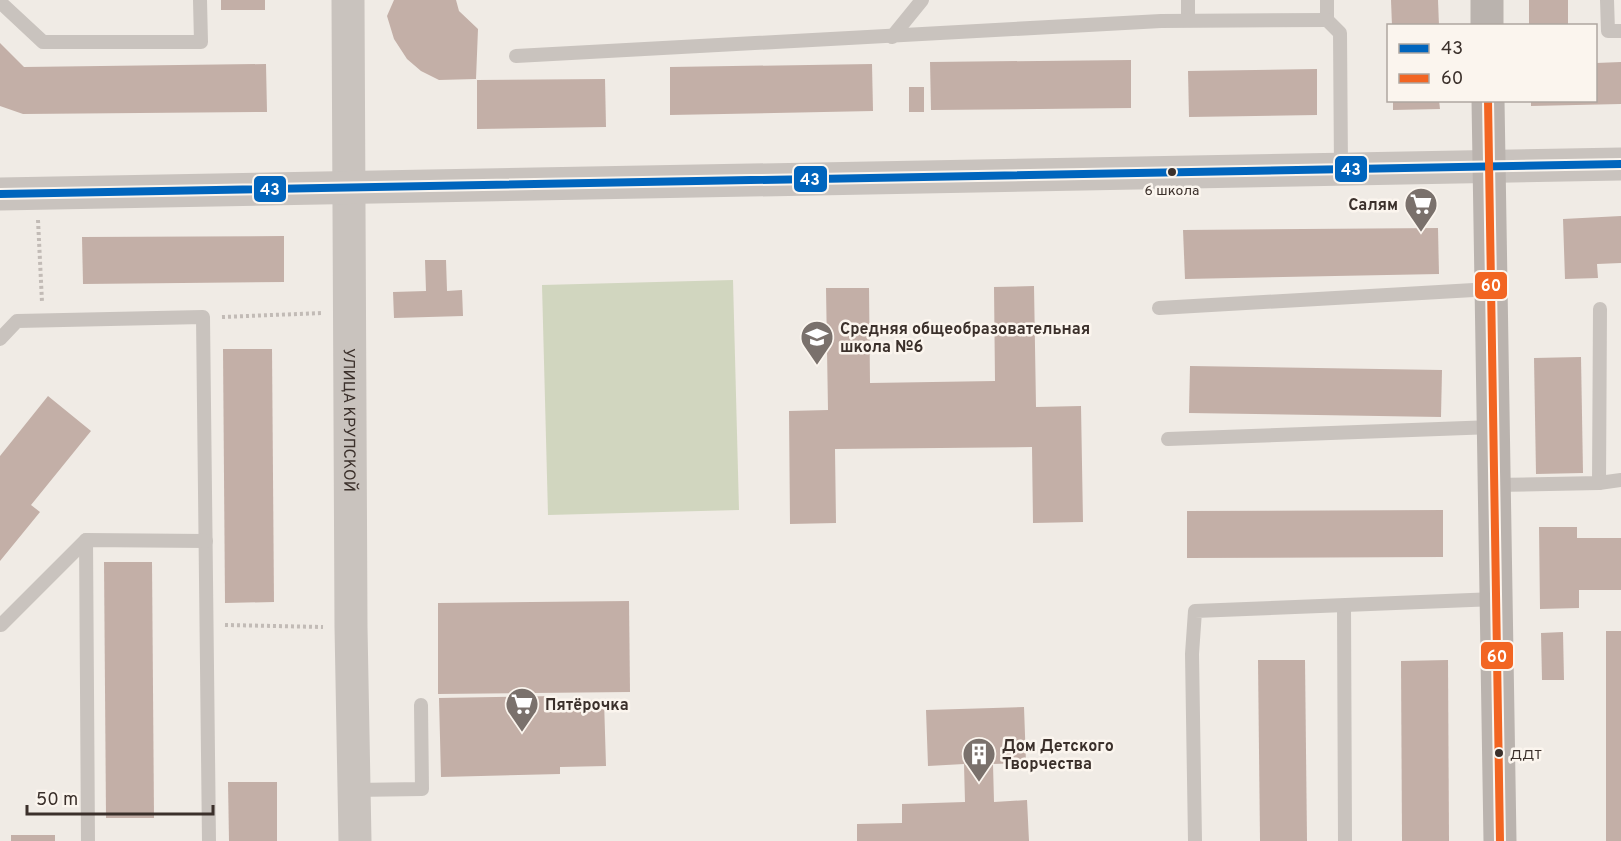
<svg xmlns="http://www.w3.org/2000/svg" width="1621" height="841" font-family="Overpass,sans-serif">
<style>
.green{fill:#d1d6bf}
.building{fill:#c3afa7}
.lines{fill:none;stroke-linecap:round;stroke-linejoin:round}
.path{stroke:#c2bbb6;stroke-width:4;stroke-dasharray:3 3;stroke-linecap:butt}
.service{stroke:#c9c3be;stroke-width:14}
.tertiary{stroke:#c9c3be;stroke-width:33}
.secondary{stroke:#bab3ae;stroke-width:33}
.bus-1-casing{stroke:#fbf5ee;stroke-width:12}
.bus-2-casing{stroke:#fbf5ee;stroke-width:12}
.bus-1{stroke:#0065bd;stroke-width:8}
.bus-2{stroke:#f26522;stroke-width:8}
.bus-dot{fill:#3b302b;stroke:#fbf5ee;stroke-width:2}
.labels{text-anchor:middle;stroke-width:5;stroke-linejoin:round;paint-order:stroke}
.bus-label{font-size:14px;fill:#3b302b;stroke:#fbf5ee}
.poi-label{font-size:16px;font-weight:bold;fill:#3b302b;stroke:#fbf5ee;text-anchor:start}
.street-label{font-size:16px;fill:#3b302b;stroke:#fbf5ee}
.line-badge{stroke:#fbf5ee;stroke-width:2}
.badge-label{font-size:16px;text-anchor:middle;font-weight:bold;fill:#fff}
</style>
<rect width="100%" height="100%" fill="#f0ebe5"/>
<!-- green -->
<path class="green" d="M733 280 739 510 548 515 542 285Z"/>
<!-- building -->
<g class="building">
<rect x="221" y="0" width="44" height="10"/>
<path d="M394 0H456L459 11 478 29 476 79 439 80 421 71 407 59 394 39 387 16Z"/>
<path d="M1391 0H1438L1439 26H1392Z"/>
<rect x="1529" y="0" width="39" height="26"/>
<path d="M0 43 24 67 266 64 267 112 23 114 0 106Z"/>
<path d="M1131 60V108L931 110 930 62Z"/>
<path d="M1621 62V104L1531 106V100H1596V63Z"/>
<path d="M872 64 873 111 670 115V67Z"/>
<path d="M1317 69V115L1189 117 1188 71Z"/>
<path d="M605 79 606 127 477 129V80Z"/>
<rect x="909" y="87" width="15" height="25"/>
<path d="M1393 100H1439L1440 109 1393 110Z"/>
<path d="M1621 216V263L1597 264 1598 278 1565 279 1563 219Z"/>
<path d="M1438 228 1439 274 1185 279 1183 230Z"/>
<path d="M284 236V282L83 284 82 237Z"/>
<path d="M425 260H446L447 291 462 290 463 316 394 318 393 292 426 291Z"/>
<path d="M1034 286 1036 407 1081 406 1083 522 1033 523 1032 447 835 449 836 523 790 524 789 411 828 410 826 288H869L870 383 995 381 994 287Z"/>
<path d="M223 349H272L274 602 225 603Z"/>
<path d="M1581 357 1583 473 1536 474 1534 358Z"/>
<path d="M1190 366 1442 370 1441 417 1189 413Z"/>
<path d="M48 396 91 431 31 505 40 512 0 561V456Z"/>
<path d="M1443 510V557L1187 558V511Z"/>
<path d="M1539 527H1577V538H1621V590H1579V608L1540 609Z"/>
<path d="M104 562H152L154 818H106Z"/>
<path d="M629 601 630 692 438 694V603Z"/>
<rect x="1606" y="631" width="15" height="210"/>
<path d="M1563 632 1564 680H1542L1541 633Z"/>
<path d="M1258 660H1305L1307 841H1260Z"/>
<path d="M1448 660 1449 841H1402L1401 661Z"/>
<path d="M557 696V701L604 700 606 766 560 767V774L441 777 439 698Z"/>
<path d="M1024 707 1026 763 993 764 994 802 1027 800 1029 841H857V824L902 823V804L965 802 964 764 928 766 926 710Z"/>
<path d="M228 782H277V841H229Z"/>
<rect x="11" y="835" width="44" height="6"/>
</g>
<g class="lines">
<!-- path -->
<g class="path">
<path d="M38 220 42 302"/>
<path d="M222 317 323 313"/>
<path d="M225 625 323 627"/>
</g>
<!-- service -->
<g class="service">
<path d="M1188 0V20"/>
<path d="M1327 0V20L1340 33 1341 169"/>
<path d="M1607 0 1608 31H1621"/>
<path d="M0 2 43 42H201L200 0"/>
<path d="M892 37 922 0"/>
<path d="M516 56 1161 21 1327 20"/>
<path d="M1159 308 1491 289"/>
<path d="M0 339 17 321 203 317 209 841"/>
<path d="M1168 439 1493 427"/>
<path d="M1599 483 1600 309"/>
<path d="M1494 485 1599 483 1621 480"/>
<path d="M1344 606 1345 841"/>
<path d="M0 624 1 625 86 540"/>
<path d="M354 790 422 789 421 705"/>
<path d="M88 841 86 540 206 541"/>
<path d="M1195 841 1192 654 1195 611 1496 599"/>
</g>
<!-- tertiary -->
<g class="tertiary">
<path id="s1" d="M348 0 351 627 355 841"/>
<path d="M0 194 1621 164"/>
</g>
<!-- secondary -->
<g class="secondary">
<path d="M1487 0V26"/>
<path d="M1488 100 1500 841"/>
</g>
<!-- bus-1 casing -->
<g class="bus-1-casing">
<path id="bus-1" d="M0 194 1621 164"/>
</g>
<!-- bus-2 casing -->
<g class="bus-2-casing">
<path id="bus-2" d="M1488 100 1500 841"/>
</g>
<!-- bus-1 -->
<use href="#bus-1" class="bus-1"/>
<!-- bus-2 -->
<use href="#bus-2" class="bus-2"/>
</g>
<!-- icons -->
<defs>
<g id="supermarket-pin" transform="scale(1.725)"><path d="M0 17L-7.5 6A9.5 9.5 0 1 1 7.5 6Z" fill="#7a716c" stroke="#fbf5ee"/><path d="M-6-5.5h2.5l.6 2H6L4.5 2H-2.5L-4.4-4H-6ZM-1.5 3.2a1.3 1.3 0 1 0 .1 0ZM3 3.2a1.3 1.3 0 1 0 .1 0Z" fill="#fff"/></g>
<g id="school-pin" transform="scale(1.725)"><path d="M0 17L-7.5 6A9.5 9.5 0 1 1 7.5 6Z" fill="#7a716c" stroke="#fbf5ee"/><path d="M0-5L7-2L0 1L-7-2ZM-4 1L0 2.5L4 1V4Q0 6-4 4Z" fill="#fff"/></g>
<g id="building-pin" transform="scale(1.725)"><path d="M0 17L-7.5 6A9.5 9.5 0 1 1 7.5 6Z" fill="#7a716c" stroke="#fbf5ee"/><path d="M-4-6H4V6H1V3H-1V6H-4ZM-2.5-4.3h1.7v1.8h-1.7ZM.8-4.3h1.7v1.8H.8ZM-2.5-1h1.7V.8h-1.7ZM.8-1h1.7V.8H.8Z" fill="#fff"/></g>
</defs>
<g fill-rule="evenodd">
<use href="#supermarket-pin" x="1421" y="204"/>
<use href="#school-pin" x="817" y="337"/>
<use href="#supermarket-pin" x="522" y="704"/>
<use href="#building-pin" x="979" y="754"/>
</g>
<!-- markers -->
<g class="bus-dot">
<circle cx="1172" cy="172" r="5"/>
<circle cx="1499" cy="753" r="5"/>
</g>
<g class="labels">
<!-- bus labels -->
<g class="bus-label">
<text x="1172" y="195">6 школа</text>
<text x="1510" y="759" text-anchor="start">ДДТ</text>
</g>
<!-- poi labels -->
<g class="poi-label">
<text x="1398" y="210" text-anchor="end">Салям</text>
<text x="840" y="334">Средняя общеобразовательная<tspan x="840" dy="18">школа №6</tspan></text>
<text x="545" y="710">Пятёрочка</text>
<text x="1002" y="751">Дом Детского<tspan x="1002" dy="18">Творчества</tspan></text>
</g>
<!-- street labels -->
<g class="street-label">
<text dy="6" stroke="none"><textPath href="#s1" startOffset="420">УЛИЦА КРУПСКОЙ</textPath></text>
</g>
</g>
<g class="line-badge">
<rect x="1334" y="155" width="34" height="28" rx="6" fill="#0065bd"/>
<rect x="793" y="165" width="35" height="28" rx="6" fill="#0065bd"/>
<rect x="253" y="175" width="34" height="28" rx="6" fill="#0065bd"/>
<rect x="1474" y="271" width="34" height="29" rx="6" fill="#f26522"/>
<rect x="1480" y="641" width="34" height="29" rx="6" fill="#f26522"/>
</g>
<g class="badge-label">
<text x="1351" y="175">43</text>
<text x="810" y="185">43</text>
<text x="270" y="195">43</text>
<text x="1491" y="291">60</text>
<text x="1497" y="662">60</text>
</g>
<!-- legend -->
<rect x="1387" y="24" width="210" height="78" fill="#fbf5ee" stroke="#aea6a0" stroke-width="1.5"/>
<rect x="1399" y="44" width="30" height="9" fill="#0065bd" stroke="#aea6a0" stroke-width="1.5"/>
<text x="1441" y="54" font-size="18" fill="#3b302b">43</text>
<rect x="1399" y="74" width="30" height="9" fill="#f26522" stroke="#aea6a0" stroke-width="1.5"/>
<text x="1441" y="84" font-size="18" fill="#3b302b">60</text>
<!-- scale -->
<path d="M27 805v9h186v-9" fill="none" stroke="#3b302b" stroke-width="3"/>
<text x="36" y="805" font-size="18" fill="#3b302b" stroke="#fbf5ee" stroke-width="4.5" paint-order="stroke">50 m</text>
</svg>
